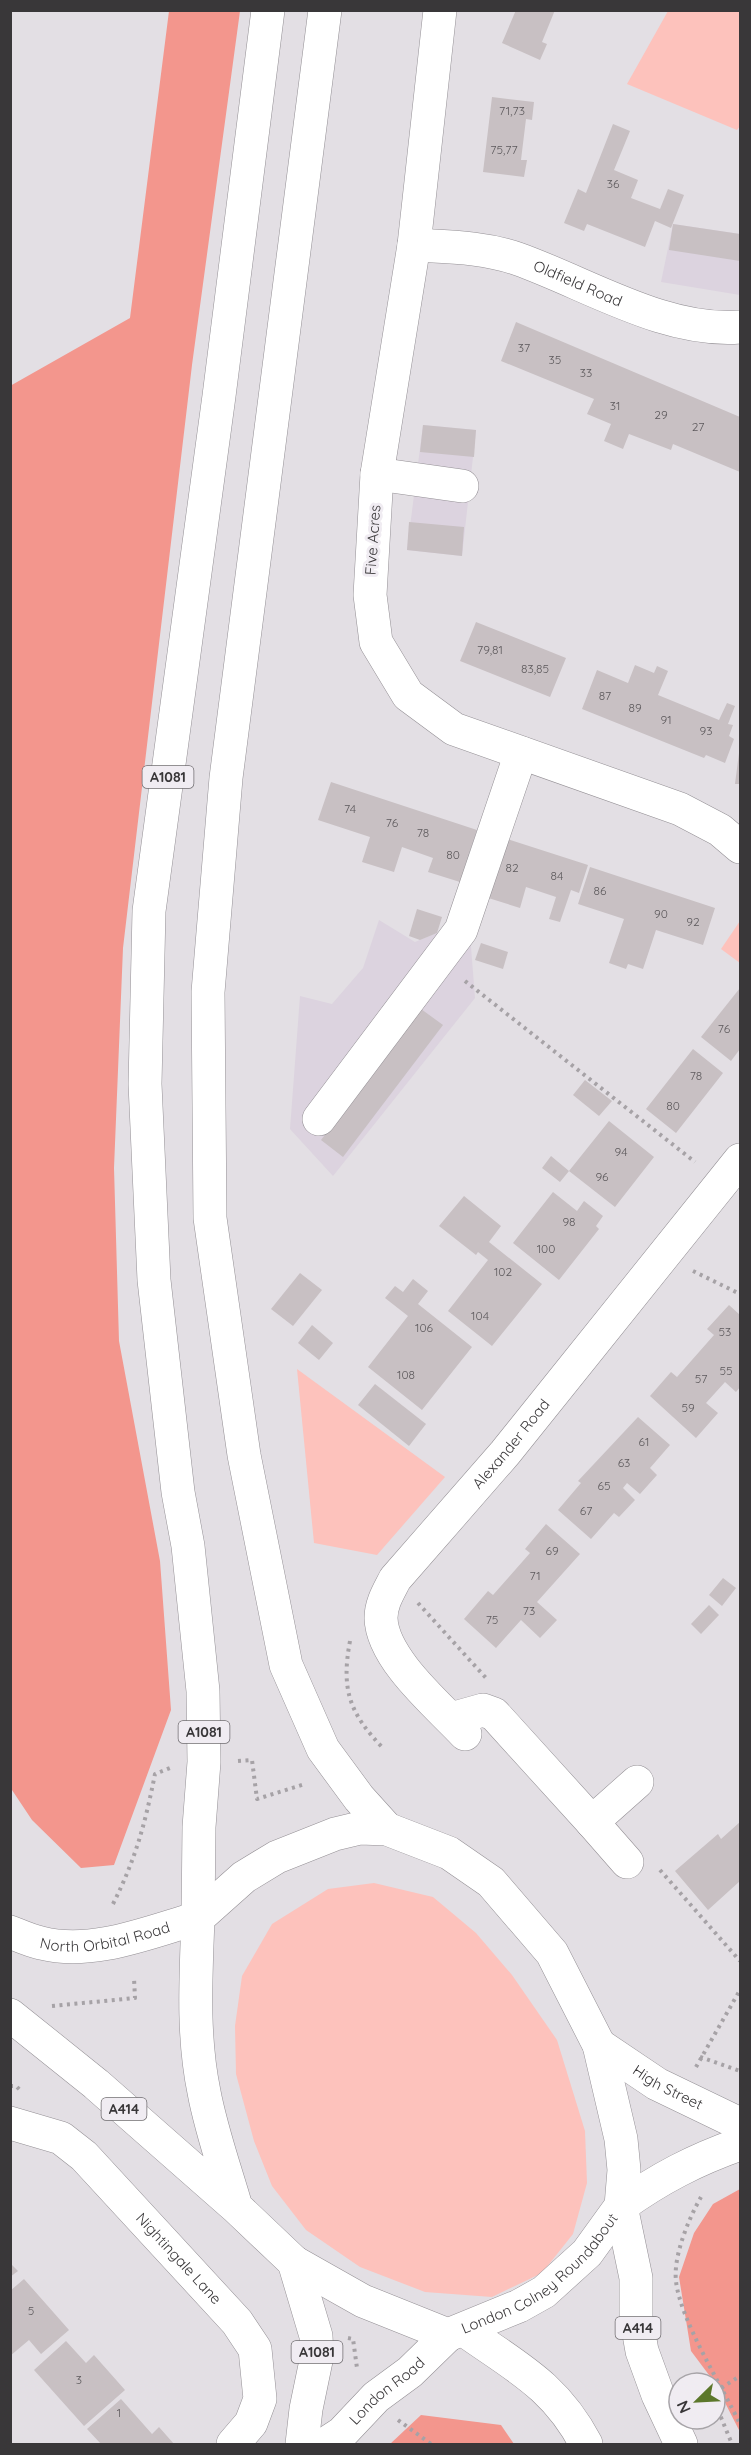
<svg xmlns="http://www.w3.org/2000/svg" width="751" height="2455" font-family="Quicksand,sans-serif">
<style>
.built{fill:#dcd3df}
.green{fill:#fdc2bc}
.forest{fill:#f3968d}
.building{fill:#c8c0c3}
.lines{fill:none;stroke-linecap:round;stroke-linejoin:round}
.minor-casing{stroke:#949095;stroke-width:34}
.major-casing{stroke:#949095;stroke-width:34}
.highway-casing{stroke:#949095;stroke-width:34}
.path{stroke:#a6a2a6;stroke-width:4;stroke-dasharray:3 4.5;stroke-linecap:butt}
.minor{stroke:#fff;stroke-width:33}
.major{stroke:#fff;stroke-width:33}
.highway{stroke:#fff;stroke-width:33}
.labels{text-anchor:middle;stroke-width:6;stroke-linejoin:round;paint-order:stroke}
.number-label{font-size:12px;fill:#5d595c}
.shield{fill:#f0ecf2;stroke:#706d70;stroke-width:1.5}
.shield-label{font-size:14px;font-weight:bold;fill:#393739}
.street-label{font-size:15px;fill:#393739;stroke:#f0ecf2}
</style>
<rect width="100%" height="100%" fill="#e3dfe4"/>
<!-- built -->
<g class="built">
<path d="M673 224 740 234V295L661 282Z"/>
<path d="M423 425 476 430 462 556 407 550Z"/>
<path d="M379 920 415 942 453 926 470 934 475 998 333 1176 290 1129 300 996 332 1004 363 968Z"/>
</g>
<!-- green -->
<g class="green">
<path d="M668 11H740V126L737 130 627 84Z"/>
<path d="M740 921V963L721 949Z"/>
<path d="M297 1369 445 1477 377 1555 314 1543Z"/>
<path d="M374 1883 433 1897 476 1933 512 1975 557 2040 585 2131 587 2183 573 2234 542 2273 492 2297 425 2292 360 2267 306 2230 272 2186 254 2141 236 2074 235 2026 242 1976 272 1924 328 1889Z"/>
</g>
<!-- forest -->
<g class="forest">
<path d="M169 11H240L192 365 123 948 114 1168 119 1341 160 1561 171 1710 114 1865 81 1868 32 1820 10 1787V386L130 318Z"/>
<path d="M740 2189V2432L715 2383 691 2351 679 2277 694 2233 713 2204Z"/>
<path d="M421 2415 501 2425 514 2444H390Z"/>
</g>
<!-- building -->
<g class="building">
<path d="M516 10H555L542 42 547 44 540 60 502 43Z"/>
<path d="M492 97 534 102 532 120 526 119 521 160H527L524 177 483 172Z"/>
<path d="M613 124 630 131 614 170 638 180 631 198 660 209 668 189 684 195 671 228 655 221 645 247 587 224 584 231 564 223 578 189 586 193Z"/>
<path d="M673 224 740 234V261L669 250Z"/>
<path d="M516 322 740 417V472L673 444 671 450 629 434 623 449 604 441 611 424 587 414 594 399 501 361Z"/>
<path d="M423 425 476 430 474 457 420 452Z"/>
<path d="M409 522 464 527 462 556 407 550Z"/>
<path d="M476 622 566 658 550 697 460 661Z"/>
<path d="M635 665 654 673 657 666 668 671 658 695 719 720 727 703 735 706 728 724 733 725 729 736 734 739 725 763 706 755 704 758 582 709 597 670 628 683Z"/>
<path d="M739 753H740V784H735Z"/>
<path d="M331 782 477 830 469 854 477 857 458 888 460 882 428 872 433 858 402 847 394 872 362 862 370 837 318 820Z"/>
<path d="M501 837 588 865 579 893 571 890 560 922 549 919 556 897 526 887 520 908 482 896Z"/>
<path d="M590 867 715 908 703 945 656 930 643 969 628 964 626 969 609 963 624 919 578 904Z"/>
<path d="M417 909 442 917 437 933 420 940 409 936Z"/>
<path d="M481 943 508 952 503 969 475 960Z"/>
<path d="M740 988V1049L731 1061 701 1037Z"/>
<path d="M421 1009 443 1025 343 1157 321 1140Z"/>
<path d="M693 1049 723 1073 676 1133 646 1109Z"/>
<path d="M585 1080 612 1101 599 1116 573 1095Z"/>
<path d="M609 1121 654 1157 615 1207 569 1171 560 1182 542 1168 551 1156 569 1171Z"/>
<path d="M553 1192 577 1211 584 1201 603 1216 596 1226 599 1229 559 1280 513 1243Z"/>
<path d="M464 1196 501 1226 489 1242 542 1284 492 1346 448 1311 488 1260 478 1252 476 1255 439 1226Z"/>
<path d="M300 1273 322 1290 293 1326 271 1309Z"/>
<path d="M413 1279 428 1291 418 1304 472 1347 422 1410 368 1367 408 1316 385 1298 395 1286 403 1292Z"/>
<path d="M729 1305 740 1315V1387L736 1392 725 1382 706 1403 718 1413 696 1438 650 1396 671 1372 677 1377 714 1335 707 1329Z"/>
<path d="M312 1325 333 1343 319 1360 298 1343Z"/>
<path d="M375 1384 426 1424 409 1446 358 1405Z"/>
<path d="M638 1417 670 1445 650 1468 657 1475 640 1494 627 1483 623 1488 635 1500 619 1517 614 1513 591 1539 558 1510 581 1483 578 1481Z"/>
<path d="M546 1524 580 1554 537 1602 557 1620 540 1638 521 1620 496 1648 464 1619 488 1591 493 1595 530 1553 525 1549Z"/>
<path d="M723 1578 736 1588 722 1606 709 1595Z"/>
<path d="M709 1605 719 1615 701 1634 691 1624Z"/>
<path d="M740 1822V1881L708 1910 675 1871 718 1834 721 1839Z"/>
<path d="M10 2263 18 2271 10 2277Z"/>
<path d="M24 2279 69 2330 41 2354 29 2340 10 2356V2291Z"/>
<path d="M66 2341 86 2363 94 2355 125 2390 84 2426 34 2370Z"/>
<path d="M121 2399 152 2434 159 2427 174 2444H101L87 2429Z"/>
</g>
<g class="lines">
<!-- minor casing -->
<g class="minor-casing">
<g id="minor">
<path d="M440 10 414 245 377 474 370 595 376 642 408 695 454 729 680 809 720 830 740 847"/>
<path id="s1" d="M414 245C449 247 484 247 518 259 588 284 665 333 740 327"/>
<path d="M377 474 462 486"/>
<path d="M319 1119 461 930 521 753"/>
<path d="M451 1719 483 1710 494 1714 592 1822 637 1782"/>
<path id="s2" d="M465 1734C439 1706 382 1659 381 1618 381 1603 389 1591 395 1579L505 1453 740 1160"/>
<path d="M592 1822 627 1862"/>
<path id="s3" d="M599 2045 657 2084 740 2124"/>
<path id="s4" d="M10 2123 61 2138 84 2156 237 2322 255 2349 260 2399 251 2423 233 2444"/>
<path d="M621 2206C660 2178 695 2160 740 2144"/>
</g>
</g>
<!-- major casing -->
<g class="major-casing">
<g id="major">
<path d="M325 10 226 778 208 992 210 1218 244 1455 286 1665 323 1749 359 1798 387 1829"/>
<path d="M198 1918 199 1827 204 1762 203 1691 188 1546 178 1492 154 1280 145 1084 149 911 219 396 268 10"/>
<path d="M294 2262 316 2336 317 2356 306 2409 302 2444"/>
<path id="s5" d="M325 2444 342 2433 376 2397 410 2372 448 2335"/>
</g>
</g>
<!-- highway casing -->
<g class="highway-casing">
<g id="highway">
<path id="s6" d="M10 1932C20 1936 31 1941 41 1943 93 1956 149 1932 198 1918"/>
<path id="s7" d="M10 2015 96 2084 236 2207 294 2262 363 2301 448 2335 519 2306 544 2292 587 2253 621 2206 624 2170 621 2139 599 2045 552 1953 491 1882 449 1853 387 1829 360 1828 335 1834 277 1857 244 1877 198 1918C196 1976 192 2034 204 2092 211 2130 225 2169 236 2207"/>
<path d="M621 2206 636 2278V2317L642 2351 658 2395 681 2444"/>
<path d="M464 2330C516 2367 555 2385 586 2444"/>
</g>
</g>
<!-- path -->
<g class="path">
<path d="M465 981 695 1162"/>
<path d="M693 1271 740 1294"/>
<path d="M418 1603 486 1678"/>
<path d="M350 1641C341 1689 349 1713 383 1748"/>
<path d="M238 1761 252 1760 257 1799 305 1784"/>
<path d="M660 1870 740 1961"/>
<path d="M113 1904C136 1858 145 1824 155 1774L170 1768"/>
<path d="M52 2006 135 1998 134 1978"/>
<path d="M700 2057 740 2071"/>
<path d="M696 2067 740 1990"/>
<path d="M10 2086H16L20 2090"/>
<path d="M701 2197C689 2218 673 2256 676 2281 680 2320 722 2386 740 2424"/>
<path d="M348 2338 353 2339 357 2368"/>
<path d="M715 2392 740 2376"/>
<path d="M715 2403 732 2444"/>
<path d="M398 2420 431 2444"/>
</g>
<!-- minor -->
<use href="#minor" class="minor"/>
<!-- major -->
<use href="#major" class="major"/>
<!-- highway -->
<use href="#highway" class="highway"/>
</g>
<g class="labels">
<!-- number labels -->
<g class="number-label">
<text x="512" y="115">71,73</text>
<text x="504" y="154">75,77</text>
<text x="613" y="188">36</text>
<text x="524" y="352">37</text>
<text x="555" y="364">35</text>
<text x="586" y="377">33</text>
<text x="615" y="410">31</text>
<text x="661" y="419">29</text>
<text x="698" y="431">27</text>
<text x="490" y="654">79,81</text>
<text x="535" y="673">83,85</text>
<text x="605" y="700">87</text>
<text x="635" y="712">89</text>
<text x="666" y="724">91</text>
<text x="706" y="735">93</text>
<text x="350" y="813">74</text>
<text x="392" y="827">76</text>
<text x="423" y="837">78</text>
<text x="453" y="859">80</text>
<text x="512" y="872">82</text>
<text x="557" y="880">84</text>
<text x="600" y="895">86</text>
<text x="661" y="918">90</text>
<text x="693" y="926">92</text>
<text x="724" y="1033">76</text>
<text x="696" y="1080">78</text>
<text x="673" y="1110">80</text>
<text x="621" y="1156">94</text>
<text x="602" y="1181">96</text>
<text x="569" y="1226">98</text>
<text x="546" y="1253">100</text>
<text x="503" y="1276">102</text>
<text x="480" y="1320">104</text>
<text x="424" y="1332">106</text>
<text x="725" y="1336">53</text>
<text x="726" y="1375">55</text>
<text x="406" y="1379">108</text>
<text x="701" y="1383">57</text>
<text x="688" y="1412">59</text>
<text x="644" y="1446">61</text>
<text x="624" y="1467">63</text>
<text x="604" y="1490">65</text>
<text x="586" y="1515">67</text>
<text x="552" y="1555">69</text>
<text x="535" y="1580">71</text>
<text x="529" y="1615">73</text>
<text x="492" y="1624">75</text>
<text x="31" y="2315">5</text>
<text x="79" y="2384">3</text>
<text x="119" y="2417">1</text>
</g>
<!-- shield labels -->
<g class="shield">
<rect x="142.5" y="766" width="51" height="22" rx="4.5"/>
<rect x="178.5" y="1721" width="51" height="22" rx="4.5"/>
<rect x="101.5" y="2098" width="45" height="22" rx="4.5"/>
<rect x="615.5" y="2317" width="45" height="22" rx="4.5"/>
<rect x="291.5" y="2341" width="51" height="22" rx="4.5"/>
</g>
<g class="shield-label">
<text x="168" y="782">A1081</text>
<text x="204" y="1737">A1081</text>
<text x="124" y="2114">A414</text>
<text x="638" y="2333">A414</text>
<text x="317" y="2357">A1081</text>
</g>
<!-- street labels -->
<g class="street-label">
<text dy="5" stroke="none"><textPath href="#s1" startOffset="170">Oldfield Road</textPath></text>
<text transform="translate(373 540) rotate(-86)" y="5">Five Acres</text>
<text dy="5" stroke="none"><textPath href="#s2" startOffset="366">Alexander Road</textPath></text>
<text dy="5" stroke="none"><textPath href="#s6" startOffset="98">North Orbital Road</textPath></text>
<text dy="5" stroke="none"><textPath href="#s3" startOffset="81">High Street</textPath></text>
<text dy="5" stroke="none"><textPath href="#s4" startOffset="222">Nightingale Lane</textPath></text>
<text dy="5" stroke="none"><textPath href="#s7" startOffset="660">London Colney Roundabout</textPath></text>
<text dy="5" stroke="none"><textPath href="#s5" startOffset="82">London Road</textPath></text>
</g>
</g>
<!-- border -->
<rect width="751" height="2455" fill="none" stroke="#393739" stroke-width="24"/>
<!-- north arrow -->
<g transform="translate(697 2401) rotate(246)"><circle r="28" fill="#f0ecf2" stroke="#a7a4a8" stroke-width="1.5"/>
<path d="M0-4.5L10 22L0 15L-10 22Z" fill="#5c772b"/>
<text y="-9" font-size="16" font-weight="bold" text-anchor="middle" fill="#393739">N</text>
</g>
</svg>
